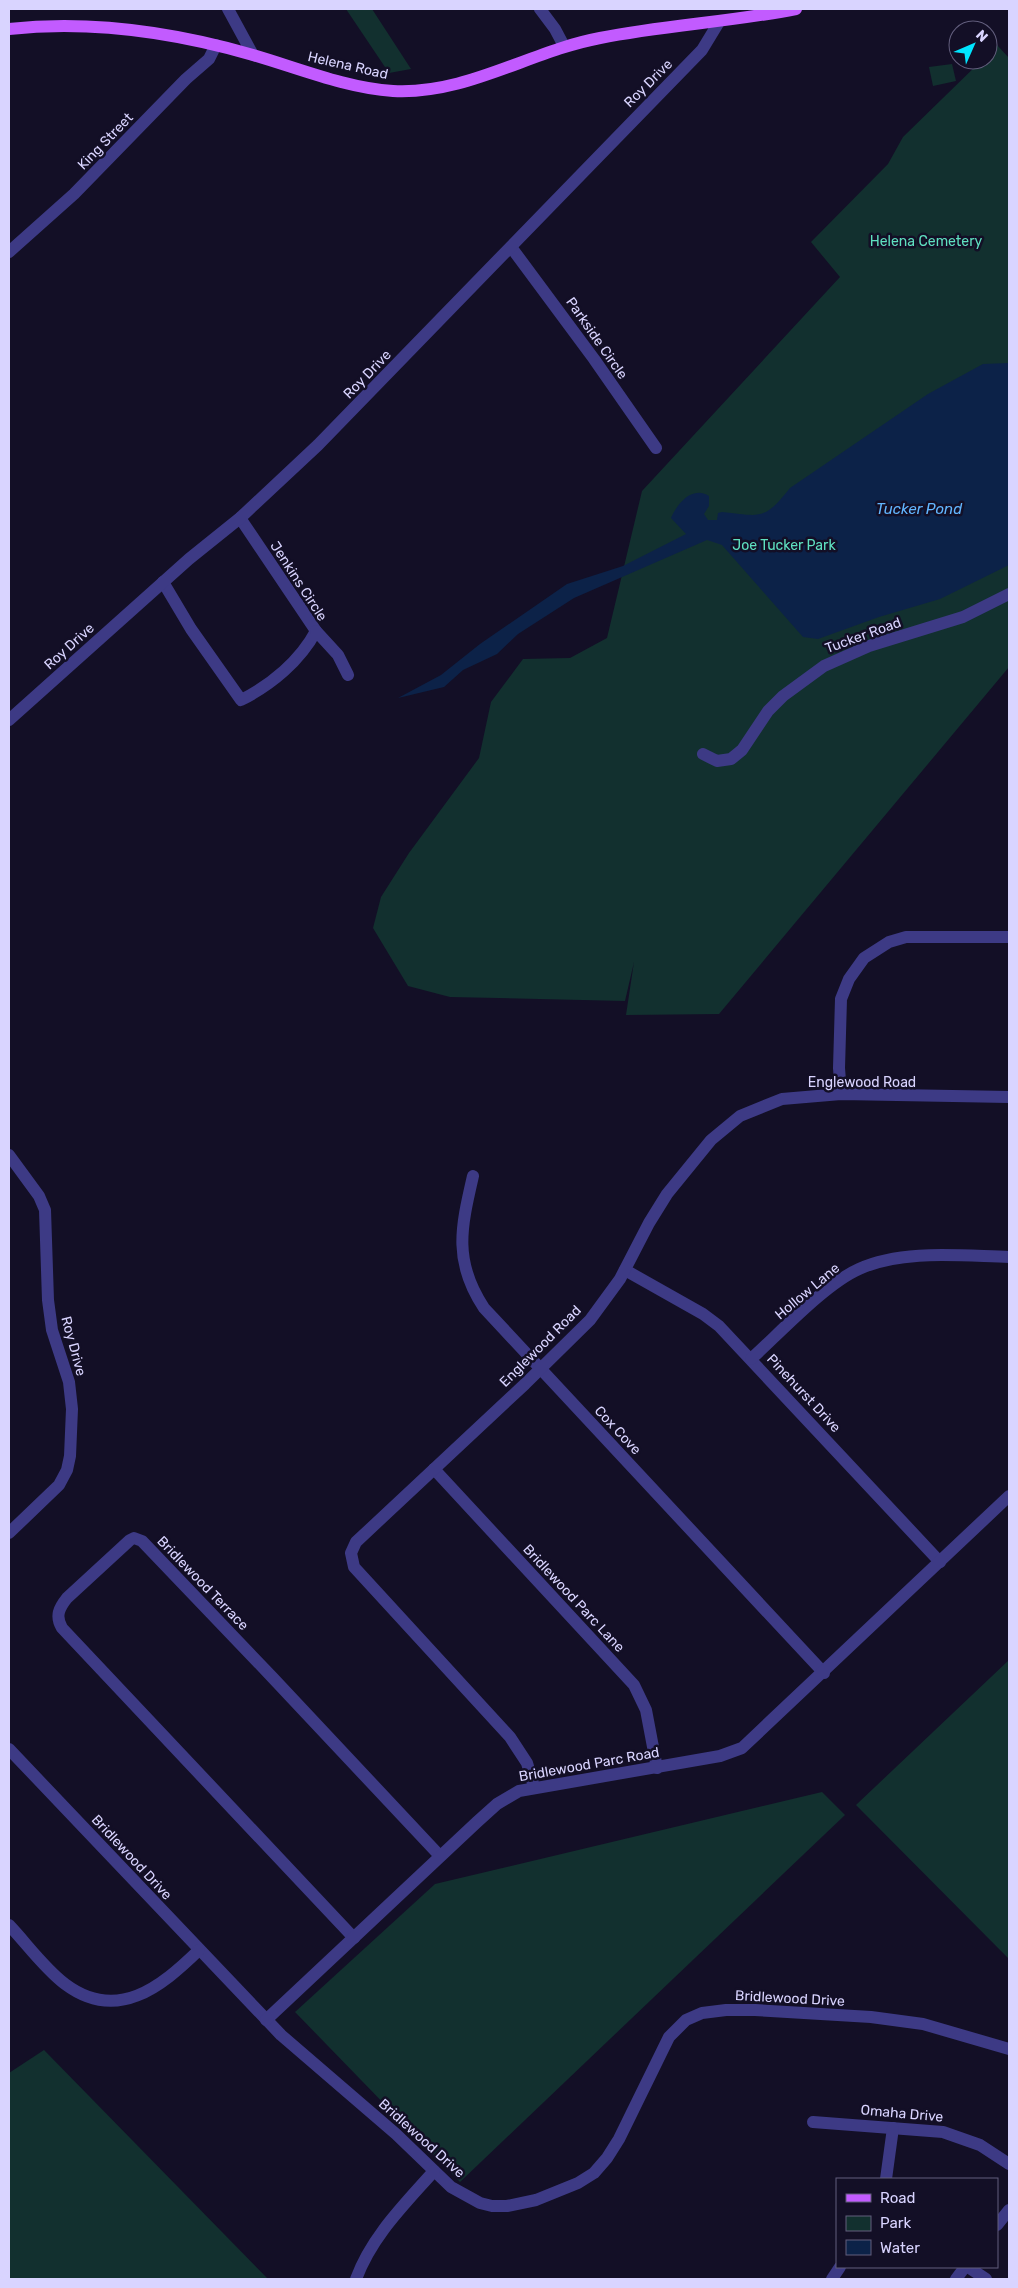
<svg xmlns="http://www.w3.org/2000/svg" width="1018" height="2288" font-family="Rubik,sans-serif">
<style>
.green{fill:#12302f}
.water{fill:#0c2248}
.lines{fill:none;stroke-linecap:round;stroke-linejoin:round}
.minor{stroke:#3d3a85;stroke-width:12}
.major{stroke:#c25bff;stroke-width:12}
.labels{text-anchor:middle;stroke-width:5;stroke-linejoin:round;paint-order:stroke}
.street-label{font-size:14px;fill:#d9d4ff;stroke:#130f26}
.park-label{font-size:14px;fill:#5fe0c0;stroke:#130f26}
.water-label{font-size:15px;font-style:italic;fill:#62b6ff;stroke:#130f26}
</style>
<rect width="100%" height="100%" fill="#130f26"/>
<!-- green -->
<g class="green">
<path d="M346 9H372L411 69 389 73Z"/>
<path d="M997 45 1009 58V667L719 1014 626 1015 634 962 625 1001 450 997 408 986 373 928 381 897 409 853 479 758 491 702 523 659 570 658 607 638 642 491 840 277 811 242 888 164 903 137 982 60H988V54Z"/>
<path d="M952 64 956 81 933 86 929 67Z"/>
<path d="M1009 1660V1959L856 1805Z"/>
<path d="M822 1792 845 1815 460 2182 295 2012 435 1884Z"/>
<path d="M44 2050 268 2279H9V2073Z"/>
</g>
<!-- water -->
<path class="water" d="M1009 363V565L940 599 879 617 818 639 803 637 722 545 707 540 574 598 518 634 497 654 463 670 444 687 398 698 441 675 480 644 567 584 623 566 686 534 671 518C677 504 692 485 709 496V506L704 514 708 520H717L718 513 722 512C761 516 764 521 790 488L928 394 983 364Z"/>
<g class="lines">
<!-- minor -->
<g class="minor">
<path d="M228 9 253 55"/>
<path d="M540 9 555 29 564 46"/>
<path d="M511 247 594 359 656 448"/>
<path d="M9 252 74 194 186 79 209 59 216 45"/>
<path d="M163 582 191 629 241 700C271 685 300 661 316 631L240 518"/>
<path d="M316 631 338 655 348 675"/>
<path d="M9 720 189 559 240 518 318 445 702 50 719 22"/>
<path d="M703 754 717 761 731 759 742 750 768 711 783 696 824 666 869 646 963 617 1009 594"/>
<path d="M841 1094 839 1068 841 999 849 979 864 958 889 942 906 937H1009"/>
<path d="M9 1155 39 1196 45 1210 48 1300 52 1330 69 1382 72 1409 70 1456 67 1470 59 1485 9 1533"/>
<path d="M473 1176C461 1228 453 1261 484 1308L824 1673"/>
<path d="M625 1270 703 1314 719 1326 940 1562"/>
<path d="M751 1359C780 1333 825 1284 859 1269 902 1249 962 1256 1009 1257"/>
<path d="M434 1469 634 1685 646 1710 657 1768"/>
<path d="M9 1749 281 2035 396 2134 451 2187 480 2203 492 2206H507L536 2200 578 2183 594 2173 607 2158 619 2139 669 2037 686 2020 702 2013 726 2010H755L871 2017 923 2024 1009 2049"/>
<path d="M534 1787 527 1763 510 1737 354 1567 351 1553 356 1542 525 1384 590 1320 620 1279 649 1223 667 1194 711 1140 740 1116 782 1099 841 1094 1009 1097"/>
<path d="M9 1925C27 1944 44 1968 65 1984 117 2023 161 1987 199 1950"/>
<path d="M354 1938 62 1628C55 1616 59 1608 67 1598L130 1540 134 1538 142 1541 272 1677 440 1856"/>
<path d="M266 2020 477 1822 497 1804 519 1791 720 1756 742 1748 1009 1496"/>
<path d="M813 2122 943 2132 980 2145 1009 2164"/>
<path d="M886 2179 893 2128"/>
<path d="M997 2225 1009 2210"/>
<path d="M968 2267 986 2279"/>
<path d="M356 2279C372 2236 404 2205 434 2171"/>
<path d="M832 2279 840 2267"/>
<path d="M956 2279 965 2267"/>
</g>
<!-- major -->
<path class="major" d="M9 29C92 20 173 32 253 55 298 68 346 88 393 91 467 95 530 51 600 38 665 25 731 22 796 9"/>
</g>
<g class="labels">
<!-- street labels -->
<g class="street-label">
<text transform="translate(348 65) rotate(13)" y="5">Helena Road</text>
<text transform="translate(648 83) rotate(-45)" y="5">Roy Drive</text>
<text transform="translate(105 141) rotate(-46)" y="5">King Street</text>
<text transform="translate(597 338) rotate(55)" y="5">Parkside Circle</text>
<text transform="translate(367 374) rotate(-46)" y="5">Roy Drive</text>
<text transform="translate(299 581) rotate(57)" y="5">Jenkins Circle</text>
<text transform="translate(863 635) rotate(-20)" y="5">Tucker Road</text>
<text transform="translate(69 646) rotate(-42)" y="5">Roy Drive</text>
<text x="862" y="1087">Englewood Road</text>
<text transform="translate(807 1291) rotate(-40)" y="5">Hollow Lane</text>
<text transform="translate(74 1346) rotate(75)" y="5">Roy Drive</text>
<text transform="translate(540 1346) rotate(-45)" y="5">Englewood Road</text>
<text transform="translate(804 1393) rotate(47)" y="5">Pinehurst Drive</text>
<text transform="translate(618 1430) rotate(47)" y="5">Cox Cove</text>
<text transform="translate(203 1583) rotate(46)" y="5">Bridlewood Terrace</text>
<text transform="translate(574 1598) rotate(47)" y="5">Bridlewood Parc Lane</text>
<text transform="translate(589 1764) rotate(-10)" y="5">Bridlewood Parc Road</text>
<text transform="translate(132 1857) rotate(47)" y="5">Bridlewood Drive</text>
<text transform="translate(790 1998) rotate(3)" y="5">Bridlewood Drive</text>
<text transform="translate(902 2113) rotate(5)" y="5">Omaha Drive</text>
<text transform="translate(422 2138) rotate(42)" y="5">Bridlewood Drive</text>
</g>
<!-- park labels -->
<g class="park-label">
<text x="926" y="246">Helena Cemetery</text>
<text x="784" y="550">Joe Tucker Park</text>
</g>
<!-- water labels -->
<g class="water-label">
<text x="919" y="514">Tucker Pond</text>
</g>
</g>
<!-- border -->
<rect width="1018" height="2288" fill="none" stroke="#d9d4ff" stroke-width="20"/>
<!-- legend -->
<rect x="836" y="2178" width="162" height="90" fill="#130f26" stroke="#625e7d"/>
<rect x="846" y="2194" width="25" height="8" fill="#c25bff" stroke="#625e7d"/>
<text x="880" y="2203" font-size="15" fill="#d9d4ff">Road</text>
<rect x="846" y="2216" width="25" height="15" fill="#12302f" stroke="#625e7d"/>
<text x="880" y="2228" font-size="15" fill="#d9d4ff">Park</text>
<rect x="846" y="2240" width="25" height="15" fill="#0c2248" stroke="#625e7d"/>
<text x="880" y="2253" font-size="15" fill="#d9d4ff">Water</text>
<!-- north arrow -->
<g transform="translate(973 45) rotate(45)"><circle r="24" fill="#130f26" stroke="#625e7d"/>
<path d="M0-4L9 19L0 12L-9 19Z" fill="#00e5ff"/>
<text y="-8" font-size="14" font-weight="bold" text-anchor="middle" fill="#d9d4ff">N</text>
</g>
</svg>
